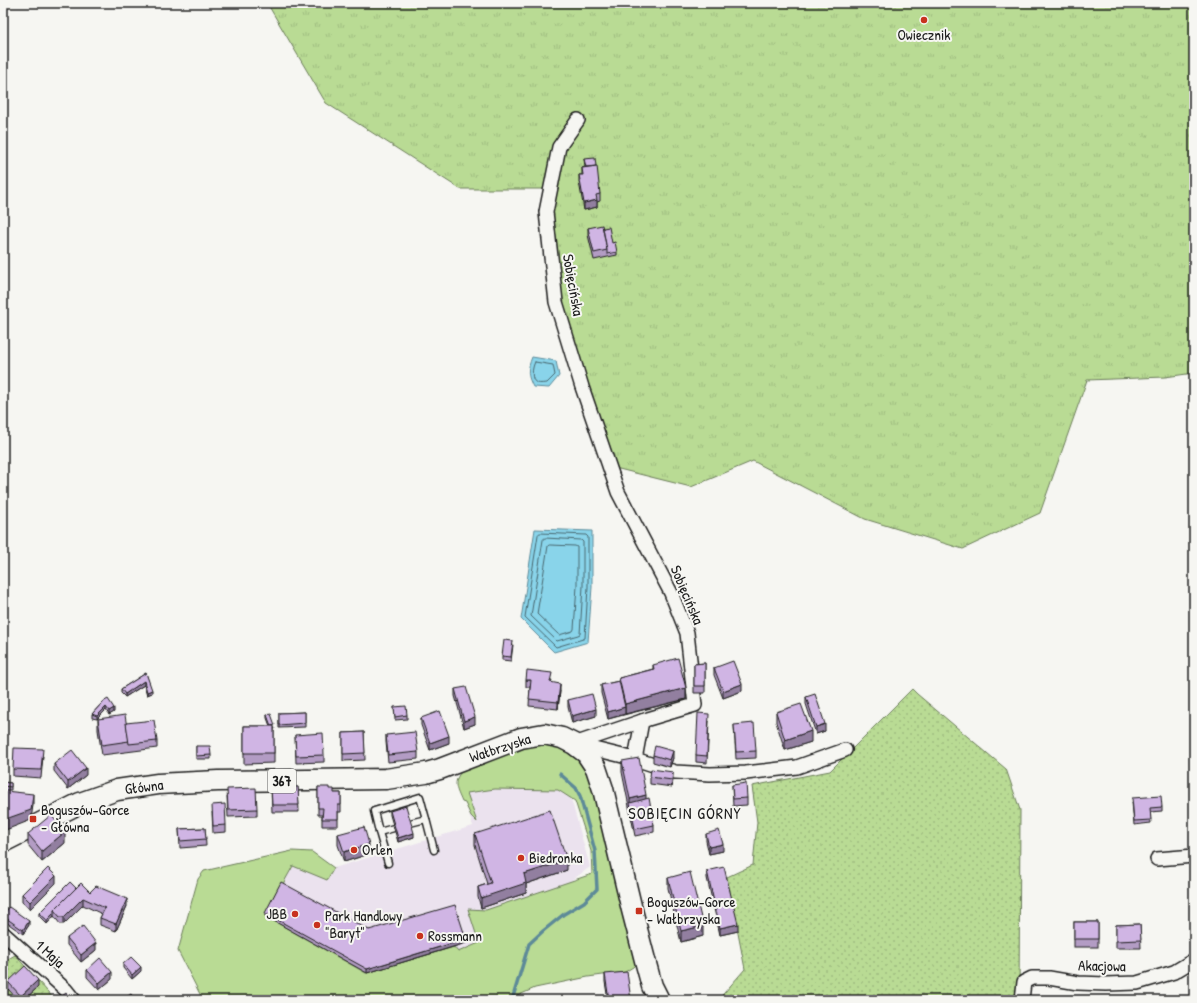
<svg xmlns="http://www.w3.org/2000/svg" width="1197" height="1003" font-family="'Patrick Hand',sans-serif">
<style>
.built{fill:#ebe2ee}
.grass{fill:#b9db94;stroke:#6a7c58}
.park{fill:url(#park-tufts);stroke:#6a7c58}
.garden{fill:url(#garden-dots);stroke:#6a7c58}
.water{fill:#89d4ea;stroke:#5d8a98}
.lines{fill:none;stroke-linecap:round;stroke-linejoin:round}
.shore{stroke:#48666e;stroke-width:1}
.stream{stroke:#5d8a98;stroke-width:3.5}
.service-casing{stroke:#1c1c1c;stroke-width:9}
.minor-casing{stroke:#1c1c1c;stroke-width:16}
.primary-casing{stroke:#1c1c1c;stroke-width:23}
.service{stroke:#f6f6f2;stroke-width:6}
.minor{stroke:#f6f6f2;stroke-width:13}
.primary{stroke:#f6f6f2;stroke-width:20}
.wall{fill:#b39cc4;stroke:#1c1c1c}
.shaded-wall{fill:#927fa0;stroke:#1c1c1c}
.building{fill:#d0b5e4;stroke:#1c1c1c}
.poi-dot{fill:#c8321e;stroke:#f6f6f2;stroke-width:1.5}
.labels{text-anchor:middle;stroke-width:4;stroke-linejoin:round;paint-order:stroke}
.shield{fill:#f6f6f2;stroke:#5d5d5c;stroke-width:1}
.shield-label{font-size:14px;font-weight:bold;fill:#1c1c1c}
.poi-label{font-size:15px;fill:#1c1c1c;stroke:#f6f6f2;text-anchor:start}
.street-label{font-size:15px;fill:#1c1c1c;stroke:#f6f6f2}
.neighbourhood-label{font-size:16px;letter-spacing:1px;fill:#1c1c1c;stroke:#f6f6f2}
</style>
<defs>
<pattern id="park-tufts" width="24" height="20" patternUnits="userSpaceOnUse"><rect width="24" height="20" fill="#b9db94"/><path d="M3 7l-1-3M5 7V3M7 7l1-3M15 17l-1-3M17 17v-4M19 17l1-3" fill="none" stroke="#9ebb7f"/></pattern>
<pattern id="garden-dots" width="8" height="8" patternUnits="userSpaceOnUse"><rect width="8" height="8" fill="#b9db94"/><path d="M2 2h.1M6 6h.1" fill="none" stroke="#9ebb7f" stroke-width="1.8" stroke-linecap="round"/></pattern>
</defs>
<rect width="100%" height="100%" fill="#f6f6f2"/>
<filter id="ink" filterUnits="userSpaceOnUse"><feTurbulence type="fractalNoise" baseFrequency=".025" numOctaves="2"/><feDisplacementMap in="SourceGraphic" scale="8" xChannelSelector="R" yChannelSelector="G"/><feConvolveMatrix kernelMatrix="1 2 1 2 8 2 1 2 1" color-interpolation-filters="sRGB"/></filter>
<g filter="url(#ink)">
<!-- built -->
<path class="built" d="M512 785 568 788 590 867 546 899 485 946 367 980 255 919 292 851 312 852 334 868 473 826 462 793Z"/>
<!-- grass -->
<path class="grass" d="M542 740 575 753 589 769 636 964 633 967 625 972 588 977 535 988 508 1000H203L178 951 198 879 204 871 292 851 312 852 334 868 327 880 293 866 265 916 366 973 454 947 458 952 479 943 468 909 486 910 592 874 591 851 575 801 558 790 495 789 467 793 477 822 471 816 465 803 462 802C457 790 452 783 461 772Z"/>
<!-- park -->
<path class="park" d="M267 3H1194V373L1165 377 1087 380 1040 513 963 549 865 519 753 461 691 487 607 466 564 319 549 189H460L326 103Z"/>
<!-- garden -->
<g class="garden">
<path d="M912 689 917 694 1006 769 1020 810 1019 1000H718L745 969 727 877 753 865 757 822 752 786 830 771Z"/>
<path d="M15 955 55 1000H3V962Z"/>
</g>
<!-- water -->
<g class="water">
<path d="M532 357 556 361 559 376 549 388 533 387C527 375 527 370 532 357Z"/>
<path d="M535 529 592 531V587L588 642 554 652 521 619Z"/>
</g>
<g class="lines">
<!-- shore -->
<g class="shore">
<path d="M535 362 553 365 555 375 547 383C545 383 540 384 537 383 530 381 532 367 535 362Z"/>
<path d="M540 533 586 535 588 537V587L585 638 583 639 556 647 525 617 538 535Z"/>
<path d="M545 538 581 540 583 542V586L580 634 578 635 557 641 531 616 543 540Z"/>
<path d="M550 545 575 546 577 547V586L574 629 573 631 559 635 537 614 548 546Z"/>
</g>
<!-- stream -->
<path class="stream" d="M512 1000 529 944 543 931 564 914 584 902 597 889 595 851 580 796 576 788 560 774"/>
<!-- service casing -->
<g class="service-casing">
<g id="service">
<path d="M410 823 426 819 434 850"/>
<path d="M379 832 374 811 420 797 426 819"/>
<path d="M388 863 379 832 394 828"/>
</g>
</g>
<!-- minor casing -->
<g class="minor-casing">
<g id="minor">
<path d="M574 744 648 719 695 705 687 633 671 593 618 492 582 387 556 302 546 212 559 147 578 120"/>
<path d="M578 745 635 759 675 772 710 774 746 773 797 767 845 750"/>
<path d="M635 759 642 721"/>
<path d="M1157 859 1194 856"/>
<path d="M3 933 66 990 74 1000"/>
<path d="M1022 1000 1024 982 1032 978H1049L1078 983 1106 984 1137 983 1174 972 1194 960"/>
</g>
</g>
<!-- primary casing -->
<g class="primary-casing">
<path id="primary" d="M3 842 80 803 117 790 158 784 177 783 218 781 386 779 426 773 440 769 521 738 544 734 562 738 574 744 586 753 596 768 603 789 632 910 646 964 652 986 659 1000"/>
</g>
<!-- service -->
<use href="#service" class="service"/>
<!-- minor -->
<use href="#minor" class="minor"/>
<!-- primary -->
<use href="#primary" class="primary"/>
</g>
<!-- wall -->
<g class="wall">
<path d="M584 159 600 194V201L597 202V207L584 210 579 182V175H582V168L585 167Z"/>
<path d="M588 228H603L612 243 617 252V255L594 260 588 235Z"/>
<path d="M513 645 511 661 502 660V656Z"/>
<path d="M705 663V693H694V664Z"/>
<path d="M653 665 686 699 608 719 601 693V685L619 681V678L653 669Z"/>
<path d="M714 668 742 691 723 698 714 675Z"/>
<path d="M146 673 152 693 147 695 144 685 125 697 121 693V689Z"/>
<path d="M526 680H552L551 683 560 691 558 709 529 706 530 687H526Z"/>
<path d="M455 689 475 724 464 728 455 696Z"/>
<path d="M806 697 825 731 816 734 806 704Z"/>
<path d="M568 700 596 716 572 723 568 707Z"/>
<path d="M103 702 114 712 109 715 106 710 97 719 92 718V714Z"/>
<path d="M394 707 407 715V719L395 720Z"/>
<path d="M305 712V727L279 728V713Z"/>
<path d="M776 712 811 742 785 750 776 722Z"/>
<path d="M267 715 275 729H274V763L244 764V726H270L267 718Z"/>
<path d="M421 718 449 743 430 750 421 725Z"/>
<path d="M98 719 126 723 157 741V748L102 755 98 730Z"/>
<path d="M709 721 707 763 696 762V755Z"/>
<path d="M734 725 756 751V758L736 759Z"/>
<path d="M364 732 365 760 343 761V733Z"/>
<path d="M295 735 324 755V762L296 763Z"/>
<path d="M386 735 418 752V759L388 762 386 742Z"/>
<path d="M196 746 211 755V759H196Z"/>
<path d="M653 755 673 758 670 767 653 762Z"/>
<path d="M43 756 41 778 13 776V769Z"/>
<path d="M622 761 646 799 654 825V832L635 836 622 772Z"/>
<path d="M54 764 86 775 68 789 54 771Z"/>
<path d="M650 777 673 779 672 787 650 784Z"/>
<path d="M3 782 11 783V790H3Z"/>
<path d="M732 785 747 798V805L733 806Z"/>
<path d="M271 787H298L299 812H272Z"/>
<path d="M318 787 329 789 334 793H341V812H338V826H322V815H318Z"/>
<path d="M227 796 257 809V816L228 817Z"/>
<path d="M1132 802 1162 807V811L1150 812 1151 823 1134 825Z"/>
<path d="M390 811 414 837 398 842 390 815Z"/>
<path d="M212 812 226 825V832L213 833Z"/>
<path d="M205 828 206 846 180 848 179 829Z"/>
<path d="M28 834 65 843 42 862 28 845Z"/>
<path d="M338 834 369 854 344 862 338 845Z"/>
<path d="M475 834 567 870 526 884V893L481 908 478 897V887L487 884 475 845Z"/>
<path d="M706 834 723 851 709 854 706 841Z"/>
<path d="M707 871 738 931 720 935 707 878Z"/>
<path d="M668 878 703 936 681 942 668 888Z"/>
<path d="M56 883 30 909 22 902V894Z"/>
<path d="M76 888 90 892 127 906 116 931 100 925V918L102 914 83 905 64 924H60L54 916 47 924 39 916V913Z"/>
<path d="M265 913 369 930 466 943 367 973 265 916Z"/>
<path d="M3 915 29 925 23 934 3 920Z"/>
<rect x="1074" y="922" width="24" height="25"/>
<path d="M1140 924 1141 948H1116V925Z"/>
<path d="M67 938 96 950 81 962 67 945Z"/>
<path d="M123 964 141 971 132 979 123 968Z"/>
<path d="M87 970 112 979 99 990 87 977Z"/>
<path d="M605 974 631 1000H608L605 982Z"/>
<path d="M8 982 38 987 24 1000H18L8 989Z"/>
</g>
<!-- shaded-wall -->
<g class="shaded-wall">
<path d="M597 200V207L584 210V203Z"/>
<path d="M144 681V685L125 697V694Z"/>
<path d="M560 684V691L558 709V702Z"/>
<path d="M742 684V691L723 698V691Z"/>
<path d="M686 688V699L625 714V704Z"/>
<path d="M152 690V693L147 695V692Z"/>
<path d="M106 707V710L97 719V716Z"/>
<path d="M625 707V714L608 719V712Z"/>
<path d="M114 708V712L109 715V711Z"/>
<path d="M596 709V716L572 723V716Z"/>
<path d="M475 717V724L464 728V721Z"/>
<path d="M825 724V731L816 734V727Z"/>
<path d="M811 731V742L785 750V740Z"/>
<path d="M449 736V743L430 750V743Z"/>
<path d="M673 751V758L670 767V760Z"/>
<path d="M86 768V775L68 789V782Z"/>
<path d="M673 772V779L672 787V780Z"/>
<path d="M33 794V805L31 820 3 831V820Z"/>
<path d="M646 795V806L630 803V799Z"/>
<path d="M65 832V843L42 862V851Z"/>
<path d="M414 833V837L398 842V838Z"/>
<path d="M369 844V854L344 862V852Z"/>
<path d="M723 844V851L709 854V847Z"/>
<path d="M567 860V870L526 884V893L481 908V898L524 874Z"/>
<path d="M56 876V883L30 909V902Z"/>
<path d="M83 898V905L64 924V917Z"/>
<path d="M127 899V906L116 931V924Z"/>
<path d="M54 913V916L47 924V920Z"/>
<path d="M29 921V925L23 934V930Z"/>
<path d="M738 924V931L720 935V928Z"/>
<path d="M703 926V936L681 942V931Z"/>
<path d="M466 939V943L367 973V969Z"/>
<path d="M96 943V950L81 962V955Z"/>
<path d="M141 967V971L132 979V975Z"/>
<path d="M112 972V979L99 990V983Z"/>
<path d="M38 980V987L24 1000H21V996Z"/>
</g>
<!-- building -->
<g class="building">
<path d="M595 158 596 166 586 167 584 159Z"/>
<path d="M597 166 600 194 596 195 597 200 584 203 579 175H583L582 168Z"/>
<path d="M602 225 607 250 594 253 588 228Z"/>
<path d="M609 227 612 243 615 242 617 252 607 254V250L603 228Z"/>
<path d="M504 640 513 641 511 657 502 656Z"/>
<path d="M678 658 686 688 625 704 619 678 654 669 653 665Z"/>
<path d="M733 661 742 684 723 691 714 668Z"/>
<path d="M705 663V686H694V664Z"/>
<path d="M527 670 552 673 550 682 560 684 558 702 529 699 531 680H526Z"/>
<path d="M146 673 152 690 147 692 144 681 125 694 121 689Z"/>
<path d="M619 681 625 707 608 712 601 685Z"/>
<path d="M466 687 475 717 464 721 455 689Z"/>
<path d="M592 694 596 709 572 716 568 700Z"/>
<path d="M815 694 825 724 816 727 806 697Z"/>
<path d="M108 699 114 708 109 711 106 707 97 716 92 714 103 702Z"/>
<path d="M801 704 811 731 785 740 776 712Z"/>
<path d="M406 706 407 715 395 717 394 707Z"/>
<path d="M440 711 449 736 430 743 421 718Z"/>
<path d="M305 712V723L279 725V713Z"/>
<path d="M698 713 709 714 707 756 696 755Z"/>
<path d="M271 714 275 725 271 726 267 715Z"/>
<path d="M125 715 129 741 102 745 98 719Z"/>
<path d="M154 720 157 741 129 744 126 723Z"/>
<path d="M754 723 756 751 736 752 734 725Z"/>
<rect x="244" y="726" width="30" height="27"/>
<path d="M364 732 365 753 343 754V733Z"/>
<path d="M415 732 418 752 388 755 386 735Z"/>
<path d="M323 733 324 755 296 756 295 735Z"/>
<path d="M196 746H210L211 755 196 756Z"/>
<path d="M655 746 673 751 670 760 653 755Z"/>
<path d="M14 748 43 749 41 770 13 769Z"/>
<path d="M72 750 86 768 68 782 54 764Z"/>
<path d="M639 758 646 795 630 799 622 761Z"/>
<path d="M651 769 673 772 672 780 650 777Z"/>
<path d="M3 782 11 783V787L3 786Z"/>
<path d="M746 783 747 798 733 799 732 785Z"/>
<path d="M271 787H298L299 805H272Z"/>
<path d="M318 787H329V789H334V793H341V805H338V819H322L323 808H318Z"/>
<path d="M256 788 257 809 228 810 227 789Z"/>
<path d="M5 791 33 794 31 810 3 820V804Z"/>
<path d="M1161 796 1162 807 1150 808 1151 820 1134 821 1132 798Z"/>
<path d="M649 798 654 825 635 829 630 803Z"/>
<path d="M225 804 226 825 213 826 212 805Z"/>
<path d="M406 806 414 833 398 838 390 811Z"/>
<path d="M550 810 567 860 524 874 526 883 481 898 478 887 491 883 475 834Z"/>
<path d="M51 815 65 832 42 851 28 834Z"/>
<path d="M364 827 369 844 344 852 338 834Z"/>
<path d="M205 828 206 839 180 841 179 829Z"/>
<path d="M719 830 723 844 709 847 706 834Z"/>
<path d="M724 867 738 924 720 928 707 871Z"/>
<path d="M48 868 56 876 30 902 22 894Z"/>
<path d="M690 872 703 926 681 931 668 878Z"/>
<path d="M70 882 76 888 54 910V913L47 920 39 913Z"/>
<path d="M281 882 369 930 455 905 466 939 367 969 265 913Z"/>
<path d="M81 883 90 892 96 886 127 899 116 924 100 918 105 908 83 898 64 917H60L54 910Z"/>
<path d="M9 907 29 921 23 930 3 916Z"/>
<rect x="1074" y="922" width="24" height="17"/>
<path d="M1140 924 1141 940 1116 941V925Z"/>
<path d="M83 926 96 943 81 955 67 938Z"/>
<path d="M131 957 141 967 132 975 123 964Z"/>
<path d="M100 958 112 972 99 983 87 970Z"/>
<path d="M25 966 38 980 21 996 8 982Z"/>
<path d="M627 972 631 1000H609L605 974Z"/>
<path d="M66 993 72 1000H57Z"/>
<path d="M131 994 135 1000H122Z"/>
</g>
</g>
<!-- markers -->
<g class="poi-dot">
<circle cx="924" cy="20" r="4"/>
<rect x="29" y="815" width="8" height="8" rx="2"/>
<circle cx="354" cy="850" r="4"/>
<circle cx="521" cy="858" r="4"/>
<rect x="635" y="907" width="8" height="8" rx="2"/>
<circle cx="295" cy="914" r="4"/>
<circle cx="317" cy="925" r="4"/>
<circle cx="420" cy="936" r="4"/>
</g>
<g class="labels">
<!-- shield labels -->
<rect class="shield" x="268" y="769" width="28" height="24" rx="3"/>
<g class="shield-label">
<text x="282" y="786">367</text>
</g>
<!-- poi labels -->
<g class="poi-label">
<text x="924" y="40" text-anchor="middle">Owiecznik</text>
<text x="41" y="815">Boguszów-Gorce<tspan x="41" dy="17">- Główna</tspan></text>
<text x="362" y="855">Orlen</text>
<text x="529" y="863">Biedronka</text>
<text x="647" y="907">Boguszów-Gorce<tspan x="647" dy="17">- Wałbrzyska</tspan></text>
<text x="287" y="919" text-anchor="end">JBB</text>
<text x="325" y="921">Park Handlowy<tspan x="325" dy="17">"Baryt"</tspan></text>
<text x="428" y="941">Rossmann</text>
</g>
<!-- street labels -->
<g class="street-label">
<text transform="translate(573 285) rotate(80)" y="5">Sobięcińska</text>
<text transform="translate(687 595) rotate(67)" y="5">Sobięcińska</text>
<text transform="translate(500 748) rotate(-18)" y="5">Wałbrzyska</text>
<text transform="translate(144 787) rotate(-7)" y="5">Główna</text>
<text transform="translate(50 954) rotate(42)" y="5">1 Maja</text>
<text transform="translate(1102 966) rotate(1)" y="5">Akacjowa</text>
</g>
<!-- neighbourhood labels -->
<g class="neighbourhood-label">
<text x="685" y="819">SOBIĘCIN GÓRNY</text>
</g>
</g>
<!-- margin -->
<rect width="1197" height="1003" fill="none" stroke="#f6f6f2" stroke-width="16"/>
<rect x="8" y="8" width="1181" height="987" fill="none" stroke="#1c1c1c" stroke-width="1.5" filter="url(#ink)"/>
</svg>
